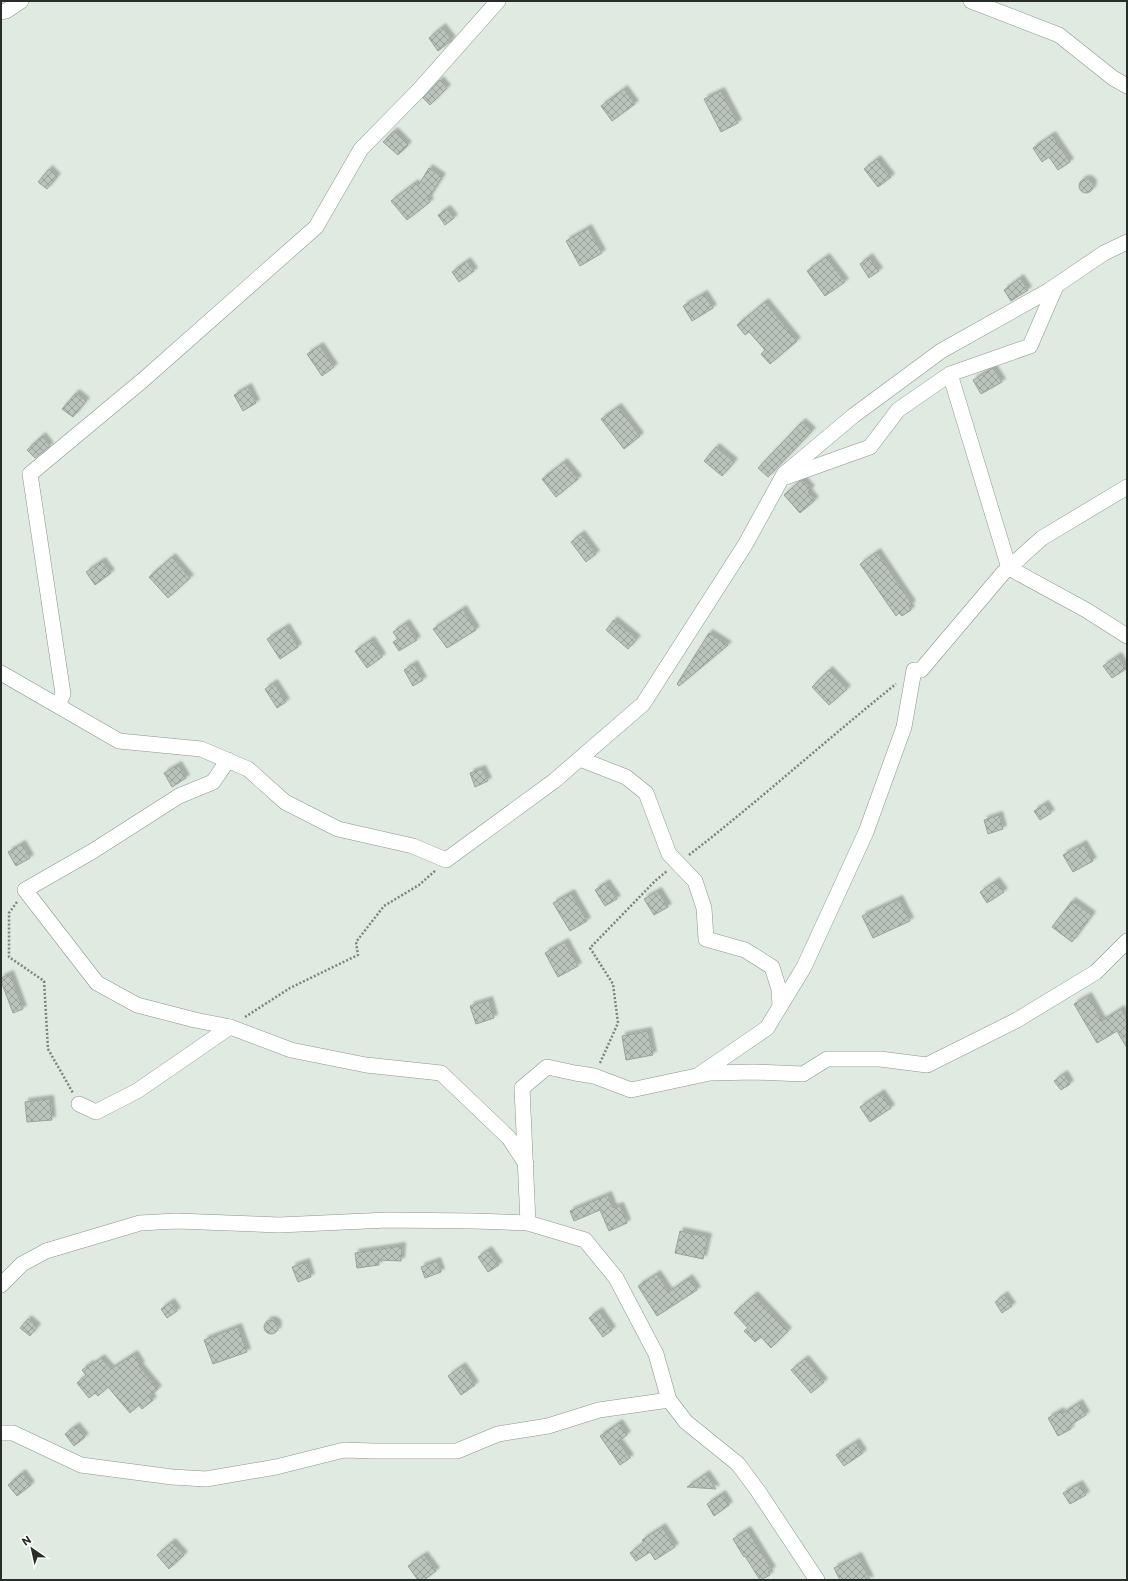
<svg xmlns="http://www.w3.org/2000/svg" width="1128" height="1581" font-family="Commissioner,sans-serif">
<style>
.building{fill:url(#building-cross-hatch);stroke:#99a39b;filter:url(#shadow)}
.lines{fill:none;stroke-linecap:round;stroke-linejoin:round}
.minor-casing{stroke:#8b958d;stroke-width:16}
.path{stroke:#7c837d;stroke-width:2.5;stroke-dasharray:2 2;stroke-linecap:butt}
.minor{stroke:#fff;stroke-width:15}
</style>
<defs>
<pattern id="building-cross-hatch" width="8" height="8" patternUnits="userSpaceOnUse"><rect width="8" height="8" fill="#bac4bb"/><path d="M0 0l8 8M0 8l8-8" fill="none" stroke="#97a098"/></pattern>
<filter id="shadow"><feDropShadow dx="3.5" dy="-3.5" stdDeviation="1" flood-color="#0004"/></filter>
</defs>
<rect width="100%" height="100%" fill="#dfeae0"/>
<!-- building -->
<g class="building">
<path d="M442 27 452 40 438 51 429 38Z"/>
<path d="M440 80 447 88 430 105 423 98Z"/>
<path d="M624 89 635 104 612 121 601 106Z"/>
<path d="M721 91 738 123 721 132 704 99Z"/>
<path d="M394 131 408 145 398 155 383 142Z"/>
<path d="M1052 135 1070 162 1058 170 1049 157 1042 162 1033 148Z"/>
<path d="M877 159 891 177 878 187 864 169Z"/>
<path d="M429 168 442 177 428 199 430 202 407 220 391 201 415 183 418 186Z"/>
<path d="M49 169 57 177 47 189 38 182Z"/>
<circle cx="1086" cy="186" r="7"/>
<path d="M447 209 454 218 445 225 438 215Z"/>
<path d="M588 228 602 253 580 266 566 241Z"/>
<path d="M826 257 845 282 825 296 807 271Z"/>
<path d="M869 257 879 271 869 278 860 264Z"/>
<path d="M467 261 474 271 459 282 452 272Z"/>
<path d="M1020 278 1028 290 1011 301 1004 290Z"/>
<path d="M704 294 713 308 692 321 683 306Z"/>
<path d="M765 302 797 341 770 364 761 354 765 350 749 332 745 335 737 325Z"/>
<path d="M320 346 334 367 322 376 307 354Z"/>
<path d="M993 368 1002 382 981 394 973 380Z"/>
<path d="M248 387 256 403 243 411 234 395Z"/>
<path d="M76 393 86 401 73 417 62 409Z"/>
<path d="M618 407 640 436 624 449 601 419Z"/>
<path d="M802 422 812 431 768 477 758 468Z"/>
<path d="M42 436 50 446 35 458 27 450Z"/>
<path d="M716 447 734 462 722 476 704 461Z"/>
<path d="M564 462 578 479 556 497 542 479Z"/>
<path d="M803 480 811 489 808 492 815 500 800 513 784 495 799 482Z"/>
<path d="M581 534 596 554 586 562 571 542Z"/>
<path d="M877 552 912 604 909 606 911 610 902 616 899 613 896 616 860 564Z"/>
<path d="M172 557 190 578 168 598 149 577Z"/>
<path d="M102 561 111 573 95 585 86 572Z"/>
<path d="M463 609 476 630 447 648 433 629Z"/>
<path d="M614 620 637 639 628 649 606 630Z"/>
<path d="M406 623 417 640 399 651 393 642 398 639 393 632Z"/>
<path d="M286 627 298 647 280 659 267 639Z"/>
<path d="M709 633 728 645 679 686 677 684Z"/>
<path d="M371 640 382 657 367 668 355 651Z"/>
<path d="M1118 656 1126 669 1112 678 1103 666Z"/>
<path d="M414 664 423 680 413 686 404 670Z"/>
<path d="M829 670 847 689 829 705 812 687Z"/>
<path d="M274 683 286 702 277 708 265 689Z"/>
<path d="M178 765 186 778 172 787 164 773Z"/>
<path d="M482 769 488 781 475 787 470 773Z"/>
<path d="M1045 804 1051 813 1040 820 1034 811Z"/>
<path d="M999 815 1003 829 988 834 984 820Z"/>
<path d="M22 844 30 858 16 866 8 852Z"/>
<path d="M1083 844 1093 861 1073 872 1063 855Z"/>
<path d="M996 881 1004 892 987 903 980 892Z"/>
<path d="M606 883 617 899 605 906 595 890Z"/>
<path d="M658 891 668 907 654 915 644 899Z"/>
<path d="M571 893 587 921 570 931 553 903Z"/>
<path d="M899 899 910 921 873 938 862 916Z"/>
<path d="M1072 901 1092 915 1072 942 1052 927Z"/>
<path d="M565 942 578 966 558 977 545 953Z"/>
<path d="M10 974 23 1009 13 1013 1 981V978Z"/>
<path d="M1088 996 1102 1021 1121 1009 1127 1019V1048L1117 1031 1097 1043 1074 1004Z"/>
<path d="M489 1000 494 1018 476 1024 470 1006Z"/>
<path d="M648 1031 653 1055 626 1060 622 1036Z"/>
<path d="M1064 1074 1070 1084 1061 1090 1054 1081Z"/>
<path d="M881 1093 891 1108 870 1122 860 1107Z"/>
<path d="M50 1099 52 1120 27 1122 25 1102Z"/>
<path d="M608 1195 613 1208 620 1206 627 1223 609 1231 600 1210 574 1221 570 1211Z"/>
<path d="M680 1231 708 1237 703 1259 675 1253Z"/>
<path d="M402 1246 401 1261 378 1260 379 1265 357 1268 355 1253Z"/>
<path d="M488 1250 499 1265 488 1272 478 1257Z"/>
<path d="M437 1261 441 1272 425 1278 421 1267Z"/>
<path d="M306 1262 311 1277 298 1282 292 1267Z"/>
<path d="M657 1274 669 1292 689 1278 697 1290 657 1316 638 1286Z"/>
<path d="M754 1295 788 1331 771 1348 761 1337 755 1342 744 1331 748 1328 734 1313Z"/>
<path d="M1004 1295 1012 1306 1002 1313 995 1302Z"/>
<path d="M171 1302 177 1311 167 1318 161 1309Z"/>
<path d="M599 1311 612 1330 603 1337 589 1318Z"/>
<path d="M28 1319 37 1327 30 1336 20 1328Z"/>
<circle cx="271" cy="1327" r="7"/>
<path d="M238 1327 247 1352 213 1364 204 1340Z"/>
<path d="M134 1354 141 1365 139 1366 158 1389 150 1396 153 1400 142 1409 139 1405 130 1413 108 1387 98 1396 95 1393 89 1398 77 1383 86 1375 82 1370 90 1364 92 1365 101 1358 111 1369Z"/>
<path d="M805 1359 824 1382 811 1393 791 1370Z"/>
<path d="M462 1366 475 1385 461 1395 448 1376Z"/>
<path d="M1079 1403 1086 1415 1069 1426 1071 1429 1058 1436 1048 1418 1060 1411 1062 1414Z"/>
<path d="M619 1423 627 1435 618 1441 630 1458 620 1465 600 1436Z"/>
<path d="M76 1426 85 1437 74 1446 65 1434Z"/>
<path d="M856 1442 863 1453 844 1466 836 1455Z"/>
<path d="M22 1473 31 1485 17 1496 8 1485Z"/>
<path d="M706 1474 716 1489 687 1487Z"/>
<path d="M1079 1484 1086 1495 1070 1504 1063 1493Z"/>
<path d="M722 1494 729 1505 714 1516 707 1504Z"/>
<path d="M662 1527 675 1547 655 1560 650 1552 636 1561 630 1553 644 1542 642 1540Z"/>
<path d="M747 1530 772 1570 768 1572 770 1575 761 1580H760L745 1556 744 1557 733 1539Z"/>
<path d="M172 1542 184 1555 169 1569 157 1555Z"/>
<path d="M424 1555 436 1571 424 1580H418L408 1566Z"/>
<path d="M858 1556 870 1580H840L834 1568Z"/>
</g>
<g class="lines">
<!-- minor casing -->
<g class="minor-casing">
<g id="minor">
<path d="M971 1 1059 35 1113 78 1127 86"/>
<path d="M1 12 6 11 21 1"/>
<path d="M1056 286 1030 346 950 374 1009 568 1086 610 1127 636"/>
<path d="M786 477 870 447 898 410 950 374"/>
<path d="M1 673 119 741 201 749 248 769 285 802 338 829 413 846 446 860 554 781 643 704 745 545 784 474 853 416 941 351 1048 291 1104 253 1127 242"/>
<path d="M58 705 63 694 30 474 143 380 316 227 361 149 419 90 498 1"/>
<path d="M580 759 626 777 646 793 669 854 695 881 704 908 706 939 745 950 772 967 779 989 780 1006"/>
<path d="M228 760 213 782 179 796 93 851 25 890 97 983 137 1005 195 1020 230 1027 291 1050 366 1065 441 1073 509 1138 526 1164"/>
<path d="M700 1074 767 1028 804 967 866 832 904 727 914 670H921L1003 573 1042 538 1127 487"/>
<path d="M79 1104 96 1112 137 1091 230 1027"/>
<path d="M528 1223 522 1088 547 1067 575 1073 594 1076 631 1090 710 1073 754 1072 803 1074 827 1059H880L927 1065 1017 1020 1096 972 1127 941"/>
<path d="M1 1285 22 1264 46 1251 140 1223 176 1221 279 1225 388 1220 474 1221 528 1223 585 1240 616 1278 656 1354 669 1400 686 1422 738 1464 758 1491 817 1580"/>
<path d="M1 1433H13L81 1465 172 1477 206 1479 276 1467 344 1450 373 1451H457L498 1434 548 1426 599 1410 669 1400"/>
</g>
</g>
<!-- path -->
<g class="path">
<path d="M689 855C760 800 826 740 896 684"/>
<path d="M17 902 9 913V957L44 981 48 1049 73 1093"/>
<path d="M245 1017 290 988 358 955 356 942 384 906 419 885 436 870"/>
<path d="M600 1063 618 1023 613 984 590 948 655 881 667 871"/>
</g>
<!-- minor -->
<use href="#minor" class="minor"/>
</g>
<!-- border -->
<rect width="1128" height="1581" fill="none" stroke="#292d2a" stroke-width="4"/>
<!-- north arrow -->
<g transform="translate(32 1549) rotate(326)" stroke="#ffffff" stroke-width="3" paint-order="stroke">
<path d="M0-3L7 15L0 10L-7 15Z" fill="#292d2a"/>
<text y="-6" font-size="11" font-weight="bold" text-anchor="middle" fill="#292d2a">N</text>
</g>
</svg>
